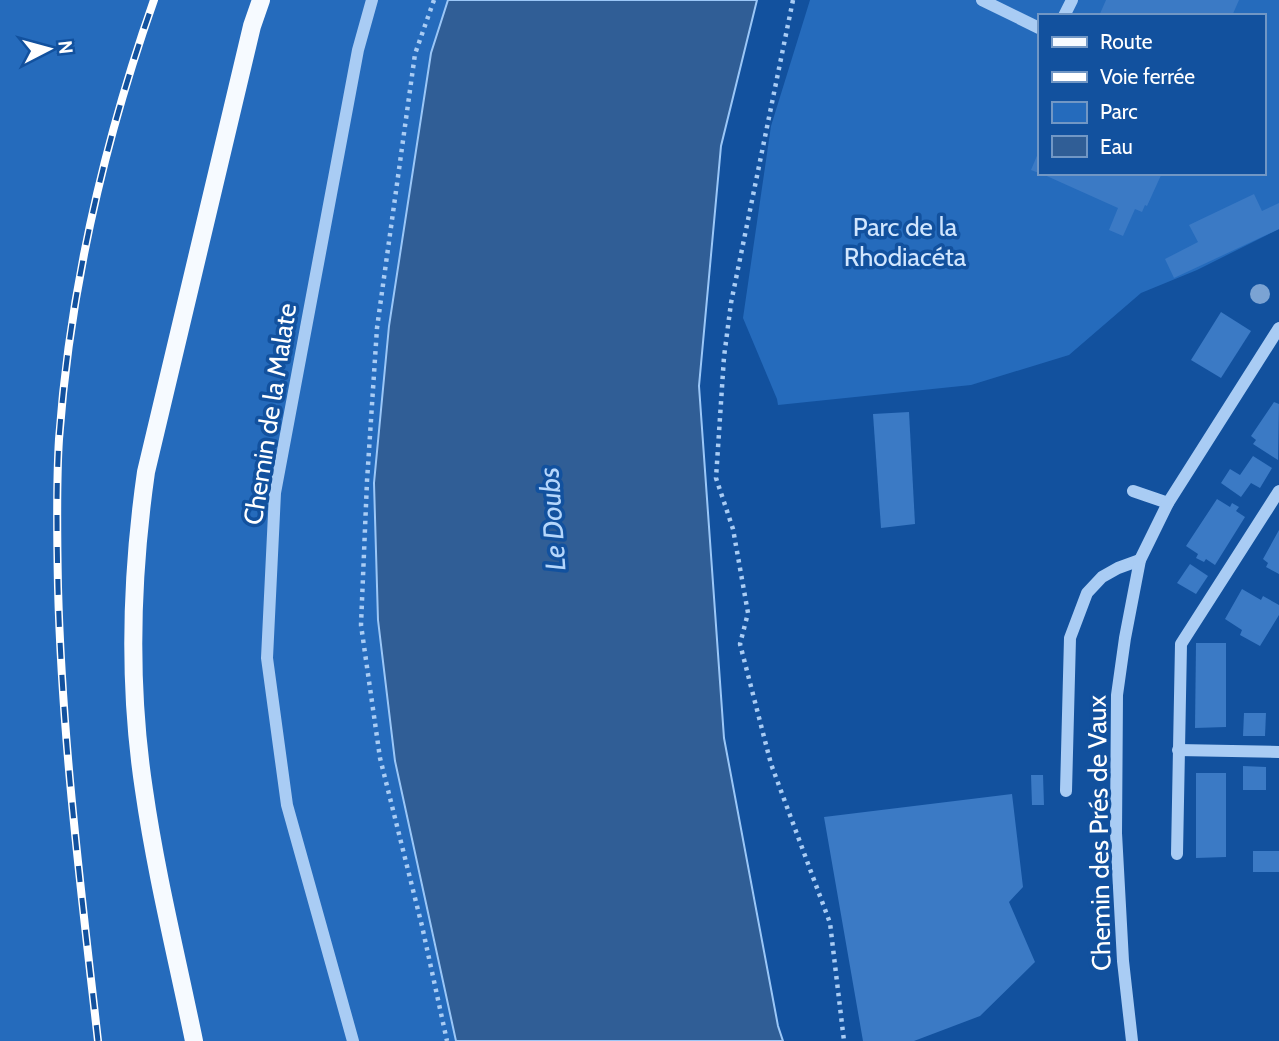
<svg xmlns="http://www.w3.org/2000/svg" width="1279" height="1041" font-family="Cabin,sans-serif">
<style>
.green{fill:#256bbc;fill-rule:evenodd}
.water{fill:#305e96;stroke:#9bc7f7;stroke-width:2}
.building{fill:#3b7ac5}
.lines{fill:none;stroke-linecap:round;stroke-linejoin:round}
.path{stroke:#a9ccf4;stroke-width:4.5;stroke-dasharray:3.5 5;stroke-linecap:butt}
.minor{stroke:#a9ccf4;stroke-width:12}
.major{stroke:#f6faff;stroke-width:18}
.rail-casing{stroke:#fff;stroke-width:8}
.rail{stroke:#12519e;stroke-width:5;stroke-dasharray:16;stroke-linecap:butt}
.tree{fill:#7ba3d3}
.labels{text-anchor:middle;stroke-width:7;stroke-linejoin:round;paint-order:stroke}
.park-label{font-size:26px;fill:#d1e6fe;stroke:#12519e}
.street-label{font-size:26px;fill:#fff;stroke:#12519e}
.water-label{font-size:28px;font-style:italic;fill:#b5d6fb;stroke:#12519e}
</style>
<rect width="100%" height="100%" fill="#12519e"/>
<!-- green -->
<g class="green">
<path d="M0 0H448L431 53 430 926 456 1041H0Z"/>
<path d="M810 0H1279V229L1197 270 1141 293 1069 355 971 385 778 405 777 399 743 318 771 126ZM1039 16H1263V173H1039Z"/>
</g>
<!-- water -->
<path class="water" d="M448 0H757L721 146 699 386 724 738 778 1026 783 1041H456L395 761 378 620 374 483 389 326 431 53Z"/>
<!-- building -->
<g class="building">
<path d="M1106 0H1239L1232 16H1099Z"/>
<path d="M1039 151V173L1031 170Z"/>
<path d="M1040 173H1162L1147 206 1145 205 1142 212 1135 209 1123 236 1109 230 1118 208Z"/>
<path d="M1254 194 1262 211 1279 203V229L1174 278 1165 259 1198 242 1189 225Z"/>
<path d="M1221 312 1251 331 1221 378 1191 360Z"/>
<path d="M1274 402 1279 404 1278 460 1253 444 1256 440 1251 436Z"/>
<path d="M909 412 915 524 881 528 873 414Z"/>
<path d="M1253 456 1272 468 1260 488 1251 483 1241 497 1221 483 1230 469 1240 475Z"/>
<path d="M1217 499 1230 507 1232 503 1239 507 1236 511 1245 517 1215 565 1206 559 1204 562 1196 558 1198 554 1186 546Z"/>
<path d="M1279 530V574L1266 567 1268 563 1263 559Z"/>
<path d="M1190 564 1208 576 1196 594 1177 583Z"/>
<path d="M1242 589 1261 600 1263 596 1279 605V615L1260 646 1240 635 1242 630 1225 619Z"/>
<path d="M1196 643H1226V727L1195 728Z"/>
<path d="M1244 713H1266L1265 736H1243Z"/>
<path d="M1243 766 1266 767V790H1243Z"/>
<path d="M1196 773H1226V857L1196 858Z"/>
<path d="M1031 775H1043L1044 805H1032Z"/>
<path d="M1012 794 1023 887 1009 902 1035 962 980 1016 914 1041H863L824 817Z"/>
<rect x="1253" y="851" width="26" height="21"/>
</g>
<g class="lines">
<!-- path -->
<g class="path">
<path d="M434 0 415 54 377 328 367 481 361 625 380 758 422 926 447 1041"/>
<path d="M793 0 731 303 724 357 716 478 733 529 748 613 740 644 771 764 830 923 844 1041"/>
</g>
<!-- minor -->
<g class="minor">
<path d="M982 0 1039 28"/>
<path d="M1064 16 1072 0"/>
<path d="M1133 491 1168 503"/>
<path d="M1178 750 1279 752"/>
<path d="M1066 791 1070 638 1087 593 1102 577 1118 568 1140 560"/>
<path d="M1177 854 1181 644 1279 491"/>
<path d="M353 1041 287 805 267 658 275 493 358 50 372 0"/>
<path d="M1132 1041 1123 961 1116 833 1117 695 1125 638 1140 560 1168 503 1279 328"/>
</g>
<!-- major -->
<path class="major" d="M194 1041C177 958 156 874 144 790 128 685 131 577 146 472L252 26 261 0"/>
<!-- rail casing -->
<g class="rail-casing">
<path id="rail" d="M98 1041C81 890 62 739 58 587 57 538 56 488 59 439 70 289 104 142 154 0"/>
</g>
<!-- rail -->
<use href="#rail" class="rail"/>
</g>
<!-- trees -->
<circle class="tree" cx="1260" cy="294" r="10"/>
<g class="labels">
<!-- park labels -->
<g class="park-label">
<text x="905" y="236">Parc de la<tspan x="905" dy="30">Rhodiacéta</tspan></text>
</g>
<!-- street labels -->
<g class="street-label">
<text transform="translate(270 414) rotate(-81)" y="9">Chemin de la Malate</text>
<text transform="translate(1099 833) rotate(-91)" y="9">Chemin des Prés de Vaux</text>
</g>
<!-- water labels -->
<g class="water-label">
<text transform="translate(552 519) rotate(-94)" y="10">Le Doubs</text>
</g>
</g>
<!-- legend -->
<rect x="1038" y="14" width="228" height="161" fill="#12519e" stroke="#7197c5" stroke-width="2"/>
<rect x="1052" y="37" width="35" height="10" fill="#f6faff" stroke="#7197c5" stroke-width="2"/>
<text x="1100" y="49" font-size="21" fill="#ffffff">Route</text>
<rect x="1052" y="72" width="35" height="10" fill="#ffffff" stroke="#7197c5" stroke-width="2"/>
<text x="1100" y="84" font-size="21" fill="#ffffff">Voie ferrée</text>
<rect x="1052" y="102" width="35" height="21" fill="#256bbc" stroke="#7197c5" stroke-width="2"/>
<text x="1100" y="119" font-size="21" fill="#ffffff">Parc</text>
<rect x="1052" y="136" width="35" height="21" fill="#305e96" stroke="#7197c5" stroke-width="2"/>
<text x="1100" y="154" font-size="21" fill="#ffffff">Eau</text>
<!-- north arrow -->
<g transform="translate(49 49) rotate(84)" stroke="#12519e" stroke-width="5" paint-order="stroke">
<path d="M0-5L12 26L0 18L-12 26Z" fill="#ffffff"/>
<text y="-10" font-size="19" font-weight="bold" text-anchor="middle" fill="#ffffff">N</text>
</g>
</svg>
